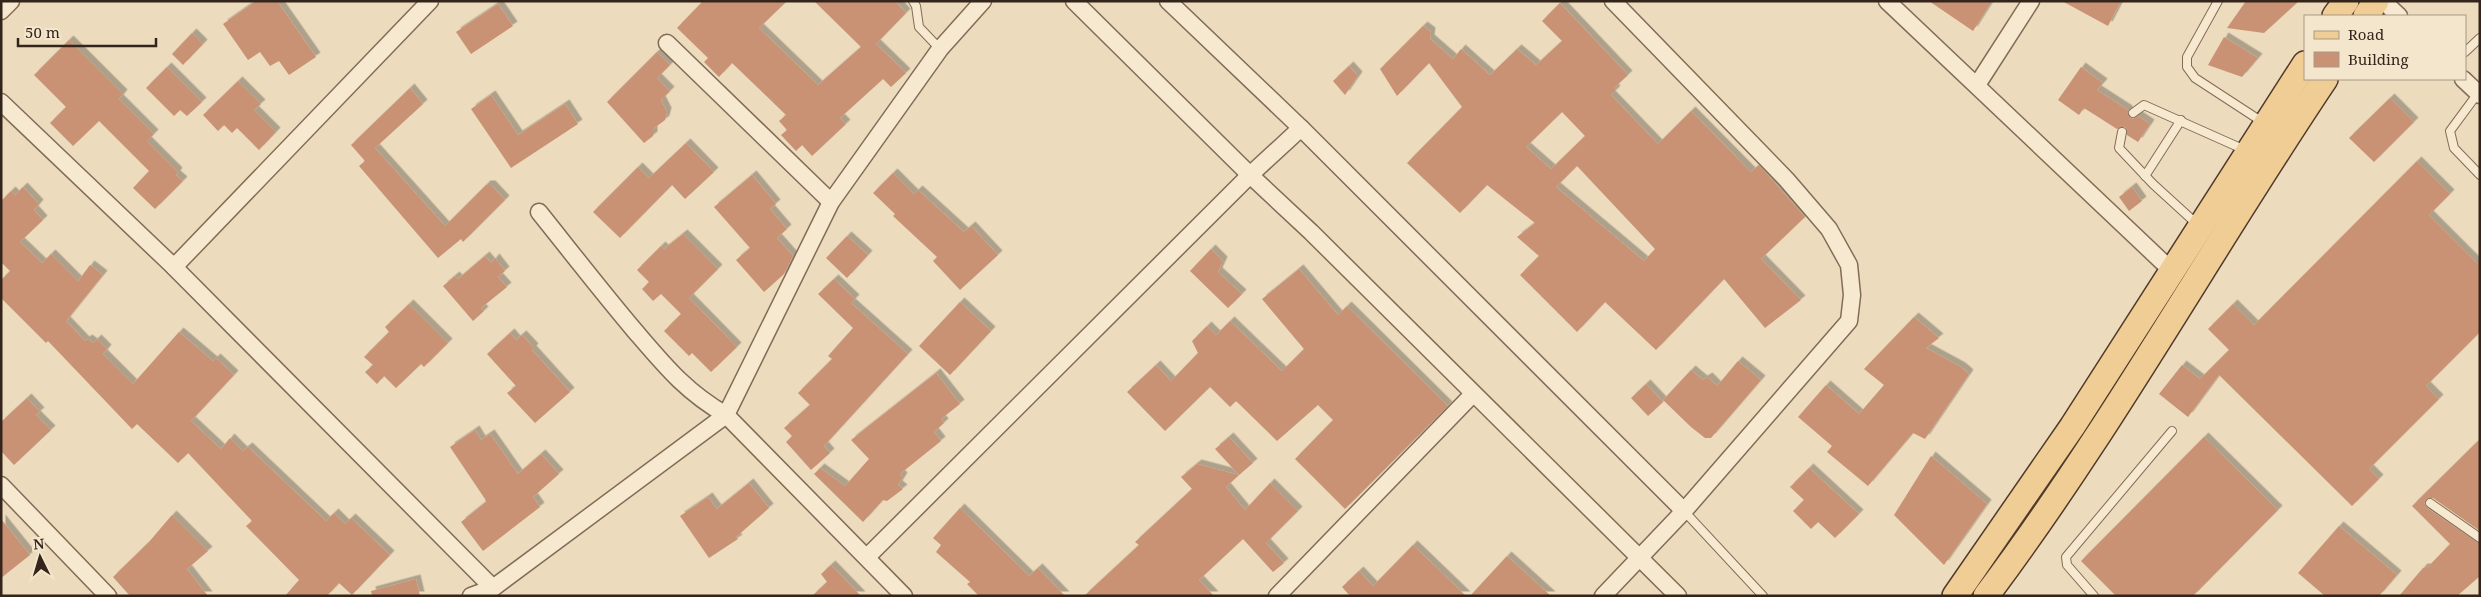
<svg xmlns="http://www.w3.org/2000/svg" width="2481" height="597" font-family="'Noto Serif',serif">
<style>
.building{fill:#c99274;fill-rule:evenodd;filter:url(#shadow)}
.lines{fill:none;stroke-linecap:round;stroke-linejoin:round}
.lane-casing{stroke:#836c57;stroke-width:10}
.street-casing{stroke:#836c57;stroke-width:19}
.primary-casing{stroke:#503a2b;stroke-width:28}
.lane{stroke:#f7e9d0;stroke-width:8}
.street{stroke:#f7e9d0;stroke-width:16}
.primary{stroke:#efcd94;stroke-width:25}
</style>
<defs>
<filter id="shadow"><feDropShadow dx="4.5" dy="-4.5" stdDeviation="0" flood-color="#0004"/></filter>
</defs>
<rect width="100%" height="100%" fill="#ecdbbd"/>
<!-- building -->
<g class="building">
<path d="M256 1H277L316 57 289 75 279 61 270 66 260 52 248 60 223 24Z"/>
<path d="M703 1H787L759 28 818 85 861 47 814 1H895L906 13 876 44 906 73 891 87 883 79 840 118 846 124 812 156 802 145 796 151 781 135 787 130 779 121 786 115 732 63 719 77 704 62 708 58 677 28Z"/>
<path d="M1929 1H1992L1973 31Z"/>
<path d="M2062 1H2121L2108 26Z"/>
<path d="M2246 1H2299L2264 33 2227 28Z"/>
<path d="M1560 3 1628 75 1614 88 1616 90 1611 95 1658 144 1691 111 1751 172 1759 165 1805 217 1761 259 1801 300 1765 328 1724 279 1656 350 1605 302 1577 332 1520 275 1539 256 1517 237 1535 223 1487 185 1460 213 1407 163 1462 107 1429 63 1397 96 1380 69 1423 26 1431 32 1430 39 1453 59 1461 49 1490 75 1517 49 1536 65 1562 41 1542 21ZM1562 112 1585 136 1551 169 1526 147ZM1577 166 1655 249 1644 261 1556 187Z"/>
<path d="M498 4 513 26 471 54 456 32Z"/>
<path d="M192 33 203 44 183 65 172 54Z"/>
<path d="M2224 37 2258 58 2242 77 2208 65Z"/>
<path d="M69 40 123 94 119 99 154 134 147 141 178 172 176 175 183 181 155 209 133 188 149 171 99 121 73 146 50 123 66 107 34 75Z"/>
<path d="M657 52 670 65 657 78 670 91 661 100 667 112 665 120 653 129V136L644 143 607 102Z"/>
<path d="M1349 66 1358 76 1345 95 1333 81Z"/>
<path d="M167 67 202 102 187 116 180 110 174 116 146 88Z"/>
<path d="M2081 67 2103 83 2097 90 2128 110 2129 117 2133 119 2138 116 2150 124 2138 142 2127 135 2125 127 2117 129 2084 108 2079 115 2058 100Z"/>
<path d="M238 81 261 104 254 110 276 132 259 150 237 128 232 133 224 125 218 131 203 115Z"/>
<path d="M410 88 423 104 375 148 445 226 486 185H491L505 200 463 242 461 239 438 258 359 166 365 161 351 145Z"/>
<path d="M491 95 518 135 565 104 578 124 511 168 471 109Z"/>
<path d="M2390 98 2414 122 2374 162 2349 138Z"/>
<path d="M686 143 714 172 685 199 672 185 620 238 593 212 638 167 649 178Z"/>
<path d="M2417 161 2450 194 2429 215 2480 266V332L2426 386 2439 399 2369 469 2379 479 2352 506 2219 375 2188 417 2159 394 2182 365 2200 379 2229 350 2208 329 2233 304 2254 325Z"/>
<path d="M893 173 914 194 918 190 964 232 971 226 998 255 960 290 933 261 937 257 893 216 895 214 873 193Z"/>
<path d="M752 175 776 204 770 209 787 229 777 238 793 256 784 274 764 292 736 260 750 248 714 207Z"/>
<path d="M23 187 39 204 34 210 43 220 20 242 42 263 51 254 78 281 90 265 103 275 66 321 85 341 88 339 93 343 97 339 107 349 103 354 133 384 179 332 213 361 216 358 234 375 191 421 221 449 230 438 243 451 248 447 326 521 334 513 345 524 351 518 390 555 352 595 339 583 327 596H285L299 580 246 526 252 521 188 453 178 463 137 424 132 429 48 341 46 343 1 298V280L10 271 1 262V201L11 191 15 195Z"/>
<path d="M2132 187 2142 201 2129 211 2119 197Z"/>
<path d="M683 234 718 269 689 298 737 347 711 372 692 353 689 356 664 331 681 314 661 294 653 301 642 289 649 282 637 270 661 246 664 249Z"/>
<path d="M847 236 868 255 847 278 826 258Z"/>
<path d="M1211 249 1223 261 1218 272 1242 294 1228 308 1190 271Z"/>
<path d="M485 256 491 263 495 258 505 271 498 277 507 287 481 308 484 311 473 321 443 286 455 276 458 279Z"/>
<path d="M1299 269 1338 315 1347 306 1448 406 1345 509 1295 459 1333 420 1318 405 1277 441 1236 401 1230 407 1210 387 1165 431 1127 392 1156 365 1171 381 1198 353 1192 341 1207 326 1216 335 1230 321 1282 371 1304 349 1262 299Z"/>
<path d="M834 279 855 299 851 303 908 354 824 446 830 453 811 470 786 442 792 436 784 428 810 405 798 393 832 359 828 356 853 328 818 294Z"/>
<path d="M960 302 991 331 950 375 919 346Z"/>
<path d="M409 304 448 343 424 367 421 364 396 388 384 376 377 384 365 372 373 365 364 357 389 332 385 327Z"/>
<path d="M1914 317 1939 338 1926 348 1961 367 1969 374 1925 439 1913 433 1868 486 1827 452 1832 446 1798 417 1826 385 1859 414 1884 385 1864 369Z"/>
<path d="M510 333 516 340 522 335 534 348 532 350 570 392 535 423 507 393 516 386 487 354Z"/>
<path d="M1738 361 1761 380 1711 438H1705L1691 427 1663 400 1691 370 1703 380 1708 377 1717 386Z"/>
<path d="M936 373 960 404 941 419 944 423 934 432 941 441 900 474 903 477 898 485 903 489 887 501 883 500 863 522 814 474 820 468 845 486 869 459 851 440Z"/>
<path d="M1646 384 1663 402 1648 416 1631 398Z"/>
<path d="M27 398 40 412 36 415 51 430 14 465 1 451V422Z"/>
<path d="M475 430 481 440 490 434 518 474 541 454 559 474 533 497 540 507 483 551 461 522 486 502 485 499 450 447Z"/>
<path d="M1229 437 1253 463 1239 475 1215 449Z"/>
<path d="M2204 437 2278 510 2193 596H2116L2081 561Z"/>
<path d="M2480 439V531L2433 498H2427L2424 503 2427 508 2480 544V576L2457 596H2399L2423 568H2427L2450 544 2412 506Z"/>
<path d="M1931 456 1987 504 1944 565 1894 515Z"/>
<path d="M1197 464 1239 475 1226 487 1245 510 1270 483 1298 511 1266 543 1284 563 1273 572 1243 539 1199 580 1214 596H1084L1139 545 1135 542 1192 489 1181 477Z"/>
<path d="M1809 468 1859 514 1835 538 1818 522 1811 529 1793 511 1804 500 1790 487Z"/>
<path d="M749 483 769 508 736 537 738 539 709 558 680 516 708 497 717 509Z"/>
<path d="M960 508 1029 576 1038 568 1065 596H979L967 584 970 582 936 552 941 545 933 538Z"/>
<path d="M172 515 208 551 187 569 208 596H130L113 577 149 542Z"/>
<path d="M1 519 30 555 1 578Z"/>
<path d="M2339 526 2397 575 2379 596H2325L2298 573Z"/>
<path d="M1413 545 1466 596H1350L1342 587 1359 571 1373 586Z"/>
<path d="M1507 556 1551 596H1470Z"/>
<path d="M831 565 861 596H812L827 582 821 574Z"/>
<path d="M416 579 420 596H372L371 591Z"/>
</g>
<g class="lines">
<!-- lane casing -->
<g class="lane-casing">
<g id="lane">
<path d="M913 1 916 6 919 27 940 49"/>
<path d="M2218 1 2187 57V67L2195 78 2264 123"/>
<path d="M2465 52 2480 38"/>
<path d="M2478 93 2450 131 2454 148 2480 175"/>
<path d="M2133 113 2144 105 2245 150"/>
<path d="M2122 132 2119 148 2153 184 2199 226"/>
<path d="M2145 176 2181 120"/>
<path d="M2430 503 2480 538"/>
<path d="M1684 511 1763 596"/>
<path d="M2094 596 2067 565 2066 557 2172 431"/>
</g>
</g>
<!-- street casing -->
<g class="street-casing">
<g id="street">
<path d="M1074 1 1250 175 1311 232 1678 596"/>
<path d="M1168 1 1301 128 1684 511"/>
<path d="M1887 1 2172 271"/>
<path d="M2383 1 2399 16"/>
<path d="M1 11 11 1"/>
<path d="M667 43 831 202"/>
<path d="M2463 79 2480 95"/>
<path d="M1977 85 2031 1"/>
<path d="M1 102 174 267 493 588"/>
<path d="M539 212C571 252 602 292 635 331 665 366 686 392 726 415L904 596"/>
<path d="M174 267 430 1"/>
<path d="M1 485 108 596"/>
<path d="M867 557 1250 175 1301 128"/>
<path d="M471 596 493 588 726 415 831 202 940 49 983 1"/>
<path d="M1277 596 1473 394"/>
<path d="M1603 596 1684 511 1849 321 1852 295 1849 265 1829 229 1786 179 1613 1"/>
</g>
</g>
<!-- primary casing -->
<g class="primary-casing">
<g id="primary">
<path d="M2335 16 2346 1"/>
<path d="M2366 16 2376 1"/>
<path d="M1955 596 2072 427 2305 64"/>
<path d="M1986 596C2110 431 2210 250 2325 79"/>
</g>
</g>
<!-- lane -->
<use href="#lane" class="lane"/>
<!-- street -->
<use href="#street" class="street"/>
<!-- primary -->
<use href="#primary" class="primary"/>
</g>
<!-- border -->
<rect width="2481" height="597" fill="none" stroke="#33251b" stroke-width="5"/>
<!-- legend -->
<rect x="2304" y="15" width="162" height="65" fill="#f4e6cc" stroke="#a79985"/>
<rect x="2314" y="31" width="25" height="8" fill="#efcd94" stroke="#a79985"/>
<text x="2348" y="40" font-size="15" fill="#33251b">Road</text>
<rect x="2314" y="52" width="25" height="15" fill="#c99274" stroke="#a79985"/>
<text x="2348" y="65" font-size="15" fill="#33251b">Building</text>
<!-- north arrow -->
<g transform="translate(40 557) rotate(355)" stroke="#f4e6cc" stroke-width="4" paint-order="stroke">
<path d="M0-4L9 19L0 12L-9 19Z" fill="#33251b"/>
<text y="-8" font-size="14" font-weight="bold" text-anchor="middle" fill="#33251b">N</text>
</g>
<!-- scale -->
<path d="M18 38v8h138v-8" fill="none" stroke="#33251b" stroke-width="2.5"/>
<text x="25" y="38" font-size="15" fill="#33251b" stroke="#f4e6cc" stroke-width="4" paint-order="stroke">50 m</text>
</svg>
